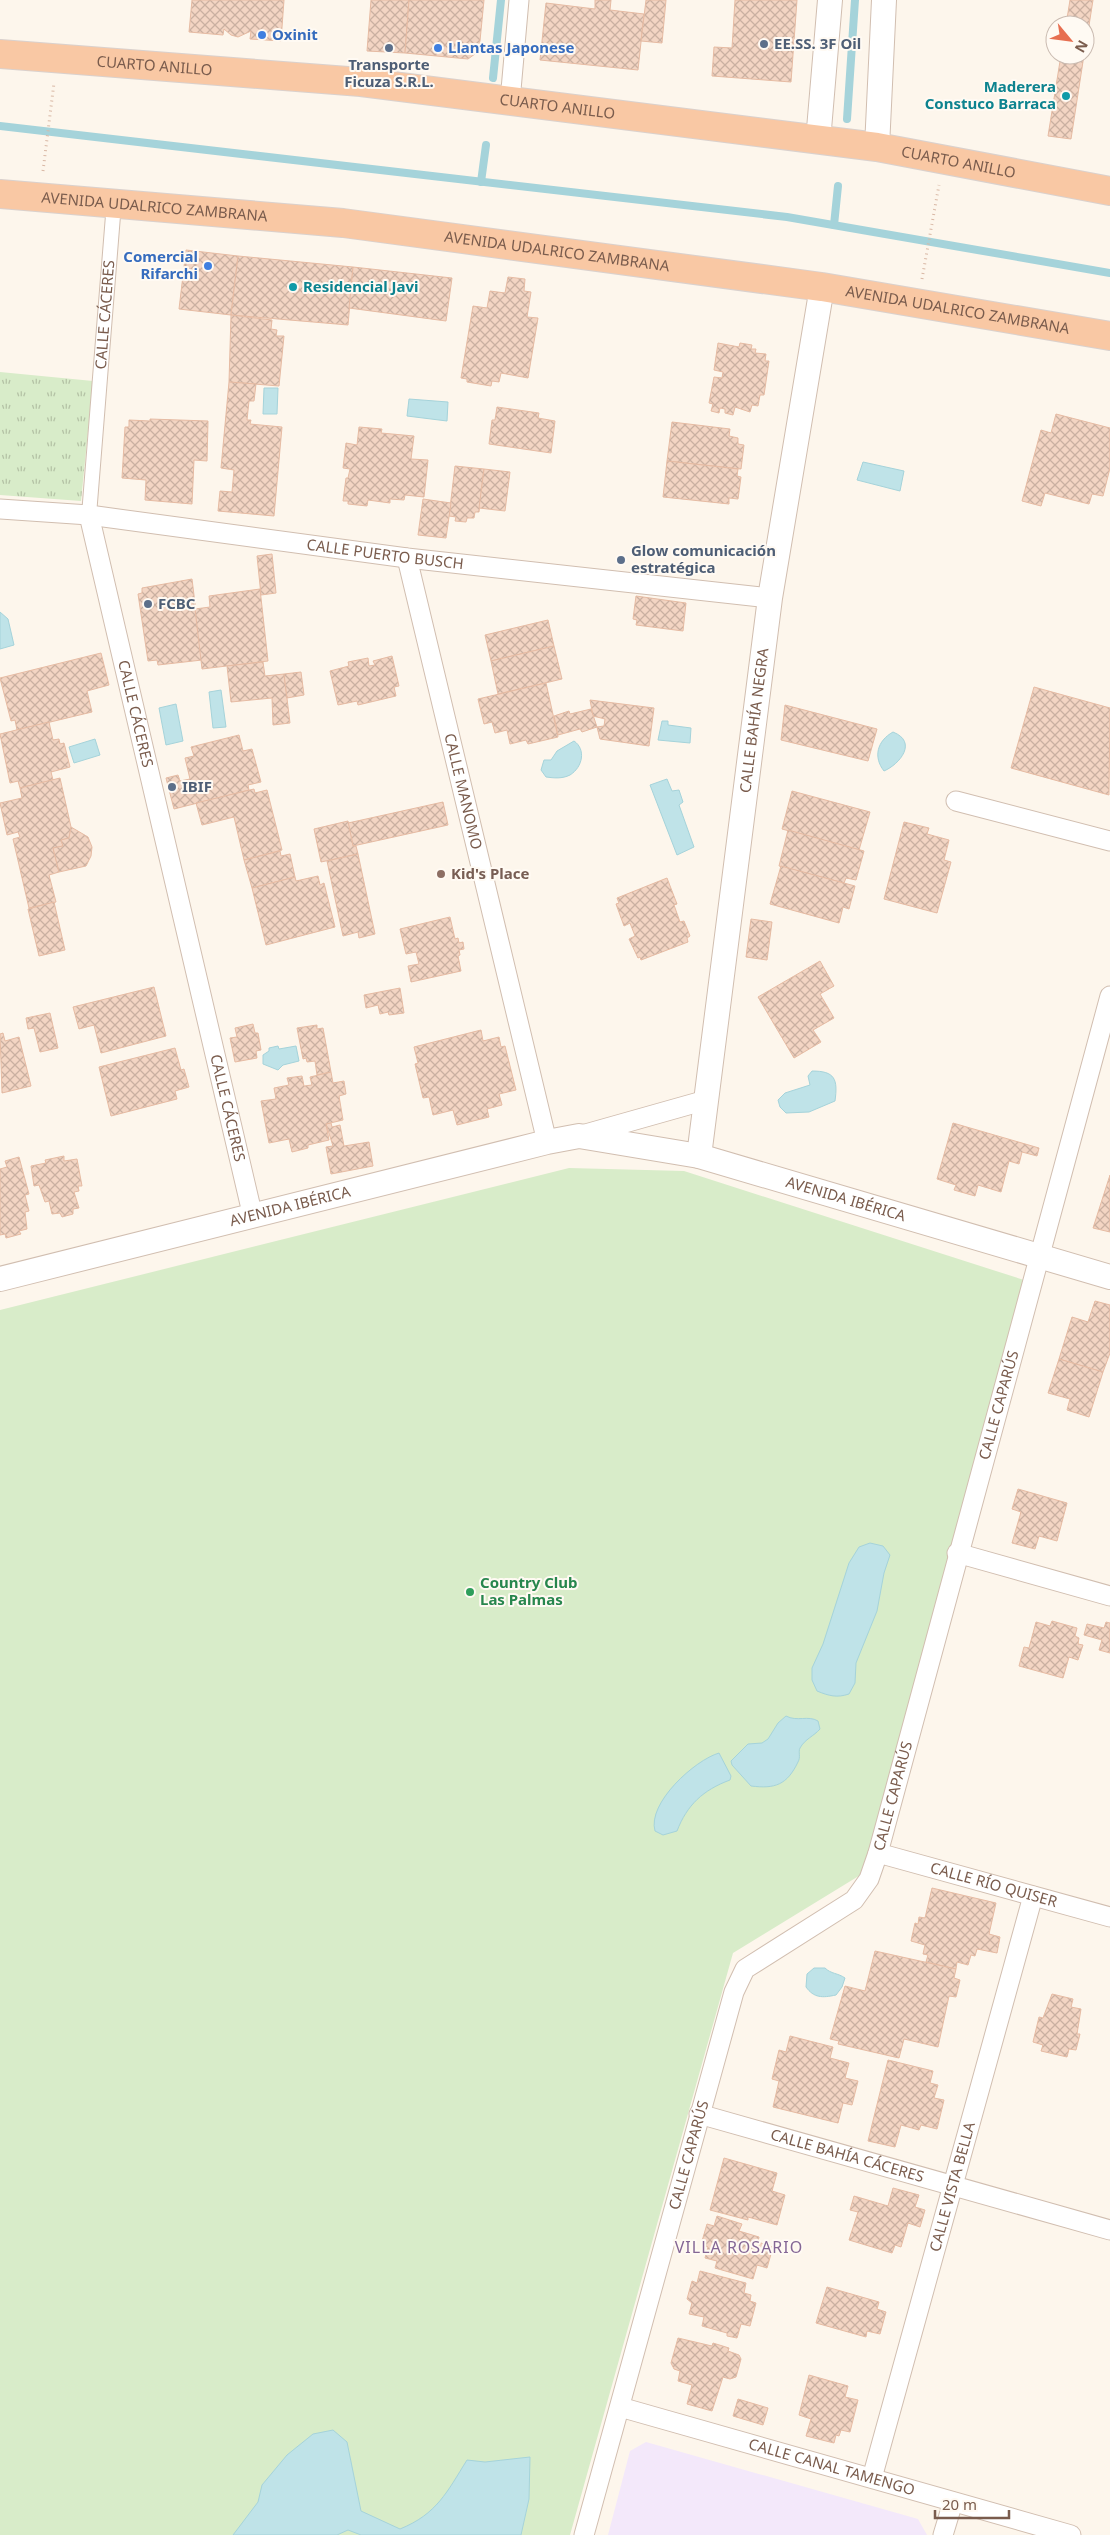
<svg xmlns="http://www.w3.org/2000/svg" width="1110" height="2535" font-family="'Noto Sans',sans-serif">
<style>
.education{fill:#f3e8fa}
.grass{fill:url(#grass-tufts)}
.garden{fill:#d8ecc9}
.water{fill:#bfe3e8;stroke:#a5d3da}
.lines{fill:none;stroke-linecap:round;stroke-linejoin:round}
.stream{stroke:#a5d3da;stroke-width:8}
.building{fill:url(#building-cross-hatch);stroke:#e6bba3}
.pedestrian-casing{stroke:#d1beb0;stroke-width:16}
.minor-casing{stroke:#d1beb0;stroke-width:21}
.tertiary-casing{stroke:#d1beb0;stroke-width:26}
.trunk-casing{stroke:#dad1cd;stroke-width:30}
.path{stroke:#d9b8a5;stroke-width:3;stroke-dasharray:1 4;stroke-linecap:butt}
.pedestrian{stroke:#fff;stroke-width:14}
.minor{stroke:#fff;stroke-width:19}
.tertiary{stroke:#fff;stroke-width:24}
.trunk{stroke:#f9c8a4;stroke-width:28}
.shop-dot{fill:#3f7fe0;stroke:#fffaf3;stroke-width:2}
.service-dot{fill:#5c6f8a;stroke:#fffaf3;stroke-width:2}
.culture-dot{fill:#0f9aa8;stroke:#fffaf3;stroke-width:2}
.education-dot{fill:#8d6e63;stroke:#fffaf3;stroke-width:2}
.leisure-dot{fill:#2e9e5b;stroke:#fffaf3;stroke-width:2}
.labels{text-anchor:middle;stroke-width:4;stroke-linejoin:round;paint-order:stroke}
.shop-label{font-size:15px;font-weight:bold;fill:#366cbe;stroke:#fffaf3;text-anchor:start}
.service-label{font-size:15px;font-weight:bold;fill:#4e5e75;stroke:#fffaf3;text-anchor:start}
.street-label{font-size:15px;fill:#7a5c4d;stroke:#fffaf3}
.culture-label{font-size:15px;font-weight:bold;fill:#0d838f;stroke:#fffaf3;text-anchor:end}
.education-label{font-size:15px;font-weight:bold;fill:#785e54;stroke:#fffaf3;text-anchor:start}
.leisure-label{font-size:15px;font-weight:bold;fill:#27864d;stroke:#fffaf3;text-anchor:start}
.neighbourhood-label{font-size:16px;letter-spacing:1px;fill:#846695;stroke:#fffaf3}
</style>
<defs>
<pattern id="grass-tufts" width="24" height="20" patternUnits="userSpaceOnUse" patternTransform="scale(1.25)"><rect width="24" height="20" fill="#d8ecc9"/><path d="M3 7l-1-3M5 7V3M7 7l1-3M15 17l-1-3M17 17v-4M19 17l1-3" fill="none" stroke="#b4c2a5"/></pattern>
<pattern id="building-cross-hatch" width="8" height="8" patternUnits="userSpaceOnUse" patternTransform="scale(1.25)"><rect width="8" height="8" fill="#f3d5c3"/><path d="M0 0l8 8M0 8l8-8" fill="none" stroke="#cab0a1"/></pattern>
</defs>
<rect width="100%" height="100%" fill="#fdf6ec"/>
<!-- education -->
<path class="education" d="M646 2442 918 2519 927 2535H608L630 2451Z"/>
<!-- grass -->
<path class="grass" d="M0 372 93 381 81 501 0 495Z"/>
<!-- garden -->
<path class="garden" d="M569 1168 684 1171 1024 1280 862 1874 733 1953 570 2535H0V1310Z"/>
<!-- water -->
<g class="water">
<path d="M264 388H278L277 414H263Z"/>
<path d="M409 399 448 402 447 421 407 416Z"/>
<path d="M863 462 904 471 900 491 857 480Z"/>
<path d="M0 612 8 619 14 645 0 649Z"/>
<path d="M221 690 226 727 213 728 209 692Z"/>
<path d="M176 704 183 741 166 745 159 708Z"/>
<path d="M662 721H668V725L691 728 690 743 658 740Z"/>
<path d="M893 732C918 742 900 764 884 771 873 757 877 741 893 732Z"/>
<path d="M95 739 100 755 74 763 69 747Z"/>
<path d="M574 741C586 749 583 767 570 775 562 779 554 778 546 777L541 770 544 760H551L557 751Z"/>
<path d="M667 779 672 791 679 790 683 802 679 805 694 847 677 855 650 785Z"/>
<path d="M278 1046 279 1049 296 1046 299 1061 283 1065 278 1070 263 1064V1055L269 1051V1048Z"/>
<path d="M812 1071C835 1071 838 1079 835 1101L809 1112 786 1113 780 1107 778 1100 785 1093 810 1085 808 1076Z"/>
<path d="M870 1543 883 1546 890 1555 884 1573 877 1611 856 1663 855 1683 849 1694C837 1698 829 1696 817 1691L812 1680V1668L823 1644 849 1563 859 1547Z"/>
<path d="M786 1716C797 1722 808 1715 818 1721L820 1729C814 1736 805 1739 800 1748 798 1752 801 1757 798 1762 787 1785 775 1789 751 1786L732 1765 731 1761 748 1744 762 1743 768 1739 778 1723Z"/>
<path d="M719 1753 731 1776 730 1780C703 1790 687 1805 677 1831L663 1835 655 1831C647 1803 695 1760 719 1753Z"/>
<path d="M814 1968H825C831 1974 838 1973 845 1978L842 1987 836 1995C822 1998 814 1998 806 1987L807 1974Z"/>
<path d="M333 2430 347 2442 361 2511 400 2529C437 2514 447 2492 467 2460L485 2462 530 2457 529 2499 521 2535H361L348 2530 337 2535H233L258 2502 262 2485 287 2455 313 2434Z"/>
</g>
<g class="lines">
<!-- stream -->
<g class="stream">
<path d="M493 78 501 0"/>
<path d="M847 119 855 0"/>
<path d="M0 126 787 217 1110 273"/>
<path d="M481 182 486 145"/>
<path d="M834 225 838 186"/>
</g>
</g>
<!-- building -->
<g class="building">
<path d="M192 0H284L281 41 250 39 251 31 238 37 231 35 224 29 223 35 189 32Z"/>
<path d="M371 0H409L405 53 367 51Z"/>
<path d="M409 0H484L479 51 468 59 405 53Z"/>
<path d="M595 0H611L610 10 644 14 638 70 540 60 546 3 595 9Z"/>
<path d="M646 0H666L662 43 641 41Z"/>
<path d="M735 0H797L791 82 712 76 714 47 732 48Z"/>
<path d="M1070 0H1093L1085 51V25H1066Z"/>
<path d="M1061 55H1084L1071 139 1048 136Z"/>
<path d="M186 250 238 256 231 315 179 309Z"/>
<path d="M238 256 353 267 348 325 231 315Z"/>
<path d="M353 267 452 278 446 321 349 308Z"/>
<path d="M508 277 525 279 524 291 531 292 527 317 538 318 528 378 501 373 499 382 492 381 491 386 467 382V379L461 378 473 306 487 308 490 291 505 293Z"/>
<path d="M231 315 272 320 271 329 277 330 276 336H284L279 386 229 382Z"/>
<path d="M718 343 739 347 740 343 752 345 751 349H756L755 353 766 354 765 361H769L764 395H760L758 406 752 405 750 412 735 407 733 415 725 413V409L720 408 719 413 711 411 713 404 709 403 714 377 722 378 723 372 714 370Z"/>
<path d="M229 382 256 384 254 401H249L247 420H251L250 424 282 427 274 516 218 511 220 491 232 492 234 470 221 468Z"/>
<path d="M497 407 539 413 538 418 555 421 551 453 489 444 492 420H495Z"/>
<path d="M1056 414 1110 428V468L1103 496 1092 494 1089 504 1045 493 1041 506 1022 501 1041 430 1051 433Z"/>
<path d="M150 419 208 421 207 461 194 460 192 504 145 500 146 480 122 478 125 427H129V420L150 421Z"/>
<path d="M672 422 730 429 729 436 738 438V444L744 445 741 469 667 461Z"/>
<path d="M359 427 382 429 381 433 414 436 411 459 428 460 424 497 405 495 404 500 390 499V503L368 500 367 506 348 504V501H343L346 478H348L350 469 343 468 346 443 357 445Z"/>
<path d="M667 461 738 469 737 476 741 477 738 499 729 498V504L663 497Z"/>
<path d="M455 466 484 469 479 512H475L474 518H467L466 522 455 521 456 517 449 516Z"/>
<path d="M484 469 510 472 505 511 479 508Z"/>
<path d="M423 499 451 503 446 538 418 535Z"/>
<path d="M272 554 276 593 261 595 257 556Z"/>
<path d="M192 579 202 660 158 665 157 660 148 661 138 594 142 593V588Z"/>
<path d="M260 589 268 661 202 669 195 609 210 607 209 596Z"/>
<path d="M636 596 686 603 683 631 636 625 637 620 633 619Z"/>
<path d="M548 620 554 646 491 661 485 635Z"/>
<path d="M554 646 562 679 498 694 491 661Z"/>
<path d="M101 653 109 685 87 691 92 712 17 730 15 720 11 721 0 678Z"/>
<path d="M392 656 399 686 394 687 396 696 358 705 357 701 338 705 330 671 349 666 348 662 368 658 369 666 375 665 373 661Z"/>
<path d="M263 662 265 676 284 674 290 723 273 725 272 698 231 702 227 666Z"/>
<path d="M301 672 304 695 287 698 284 674Z"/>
<path d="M546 683 558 737 528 744 526 740 510 744 507 730 495 733 492 722 484 724 478 699Z"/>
<path d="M1034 687 1110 708 1109 795 1011 768Z"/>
<path d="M590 700 654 708 649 746 600 739 597 727 604 726 605 719 593 716Z"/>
<path d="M785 705 877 729 868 761 781 740Z"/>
<path d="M591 709 597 727 582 732 580 729 558 735 554 716 569 711 570 714Z"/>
<path d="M49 722 53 740 59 739 60 744 64 743 70 767 51 772 53 780 20 788 18 781 10 783 0 734Z"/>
<path d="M239 735 243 751 252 749 261 782 248 785 249 790 174 809 166 778 178 775 180 781 190 779 185 758 194 756 191 747Z"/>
<path d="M60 778 71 827 69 838 61 840 63 846 53 848 59 872 49 875 56 902 29 908 13 839 20 837 18 832 7 835 0 803 22 798 20 788Z"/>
<path d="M254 789 255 793 267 790 282 850 244 860 234 817 202 825 196 803Z"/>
<path d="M792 791 870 812 859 850 782 829Z"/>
<path d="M443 802 448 825 353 846 348 823Z"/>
<path d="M348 821 353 846H356L358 854 321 862 314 829Z"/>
<path d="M904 822 929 828 927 834 949 840 944 860 951 862 937 913 884 899Z"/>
<path d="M71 827 88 837 92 847 91 856 86 866 59 872 53 848 63 846 61 840 69 838Z"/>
<path d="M788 830 864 851 856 880 846 878 844 883 779 866Z"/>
<path d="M280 851 281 856 290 854 295 877 252 888 244 860Z"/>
<path d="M358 854 375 934 359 938 358 932 343 936 327 861Z"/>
<path d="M781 866 855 886 849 909 843 907 839 923 770 904Z"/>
<path d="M318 876 320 885 324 883 335 927 266 945 252 888 295 877 296 881Z"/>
<path d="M667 878 677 904 674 905 680 922 684 921 690 936 687 938 688 942 641 960 640 957 638 958 629 939 635 936 630 923 624 926 616 904 619 903 617 898Z"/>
<path d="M54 902 65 950 39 956 28 909Z"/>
<path d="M450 917 455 939 458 938 459 943 463 942 464 949 459 950 460 955 458 956 461 971 411 982 408 966 419 964 416 952 406 954 400 929Z"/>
<path d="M751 919 772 922 767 960 746 957Z"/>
<path d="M820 961 834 986 820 994 834 1018 813 1030 821 1042 794 1058 758 997Z"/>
<path d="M154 987 166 1036 101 1053 94 1025 79 1029 73 1007Z"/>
<path d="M400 988 404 1013 389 1015 388 1012 380 1014 378 1005 366 1008 364 995Z"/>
<path d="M50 1013 58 1048 40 1052 34 1028 28 1029 26 1018Z"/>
<path d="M253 1024 255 1033H258L261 1050 256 1051 257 1058 235 1062 230 1038 237 1037 235 1028Z"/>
<path d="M317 1025V1029L323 1028 331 1072 317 1075 315 1061 307 1062 306 1058 303 1059 297 1028Z"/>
<path d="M481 1030 483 1041 499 1037 501 1047 505 1046 516 1090 499 1094 502 1105 487 1109 489 1117 457 1125 453 1110 433 1115 429 1097 423 1098 415 1064 418 1063 414 1047Z"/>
<path d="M3 1033 5 1041 19 1037 31 1086 2 1093 0 1034Z"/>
<path d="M175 1048 181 1070 184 1069 189 1087 175 1091 177 1099 111 1116 99 1067Z"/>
<path d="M331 1072 333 1083 344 1081 346 1094 339 1096 343 1120 326 1124 329 1140 308 1145V1148L292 1152 289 1139 269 1143 261 1101 276 1099 274 1088 289 1085 287 1078 302 1076 304 1086 312 1085 310 1077Z"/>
<path d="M331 1123 332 1127 340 1125 344 1146 369 1142 373 1166 331 1174 326 1147 333 1146 326 1124Z"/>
<path d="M953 1123 1039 1148 1037 1156 1022 1152 1019 1164 1009 1161 1001 1192 978 1185 975 1196 954 1190 956 1185 937 1179Z"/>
<path d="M64 1156V1161L77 1159 82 1186H78L79 1191 74 1192 79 1208 73 1209V1214L62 1217 60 1213 52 1214 49 1201 45 1202 39 1185 34 1186 31 1166 46 1163 45 1160Z"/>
<path d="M19 1157 29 1194 25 1195 29 1211 25 1212 27 1229 19 1231 21 1234 6 1238 5 1234 0 1235V1169L7 1167 5 1161Z"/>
<path d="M1110 1175V1232L1093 1228Z"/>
<path d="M1095 1301 1110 1305V1353L1103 1372 1059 1359 1072 1317 1088 1322Z"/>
<path d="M1059 1359 1103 1372 1089 1417 1067 1410 1070 1399 1048 1393Z"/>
<path d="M1018 1489 1067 1503 1057 1541 1039 1536 1035 1549 1012 1543 1021 1512 1012 1509Z"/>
<path d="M1052 1621 1077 1628 1075 1636 1079 1638 1078 1644 1083 1645 1078 1660 1069 1657 1063 1678 1019 1666 1024 1647 1029 1648 1036 1622 1050 1626Z"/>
<path d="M1106 1622 1110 1623V1653L1099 1650 1102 1640 1084 1635 1087 1624 1104 1628Z"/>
<path d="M932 1888 996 1903 989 1934 1000 1937 997 1953 977 1949 975 1956 971 1955 968 1965 957 1962 956 1969 926 1962 928 1955 923 1954 925 1945 911 1941 915 1923 918 1924 919 1917 925 1918Z"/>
<path d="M875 1951 956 1969 954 1978 960 1980 956 1997 949 1996 938 2047 904 2039 899 2058 838 2044 839 2041 830 2039 845 1986 865 1991Z"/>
<path d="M1052 1994 1073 1999 1071 2007 1081 2009 1077 2034H1080L1076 2050 1069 2049 1067 2057 1041 2051 1043 2045 1033 2042 1039 2017 1043 2018Z"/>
<path d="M790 2036 833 2047 830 2058 849 2063 845 2078 858 2081 852 2105 843 2103 838 2123 773 2107 779 2081 772 2079 779 2050 786 2052Z"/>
<path d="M888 2060 933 2071 930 2083 938 2085 934 2098 944 2100 937 2129 921 2125 919 2130 901 2125 895 2147 868 2141Z"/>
<path d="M724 2158 777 2173 772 2191 785 2195 777 2225 748 2217V2220L710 2210Z"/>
<path d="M893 2188 919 2195 915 2207 925 2210 920 2227 908 2223 901 2247 895 2245 892 2253 849 2240 858 2212 850 2210 854 2196 888 2206Z"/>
<path d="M717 2216 742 2224 739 2231 759 2237 758 2242 773 2247 767 2268 757 2265 753 2279 715 2268 717 2261 705 2258 708 2247 704 2246 705 2242 702 2241 707 2224 714 2226Z"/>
<path d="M700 2271 746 2283 744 2293 751 2295 750 2301 756 2303 750 2326 741 2324 737 2338 727 2336V2333L702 2326 704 2317 689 2314 692 2303 687 2299 692 2281 697 2283Z"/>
<path d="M827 2287 879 2302 877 2309 886 2312 880 2334 867 2331 866 2337 816 2323Z"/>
<path d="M678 2338 712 2346 713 2343 729 2348 728 2351 739 2355 741 2359 736 2377 730 2379 723 2377 712 2411 687 2404 692 2385 678 2381 680 2371 674 2369 671 2363Z"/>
<path d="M809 2375 848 2386 845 2397 858 2400 850 2432 841 2430 839 2436 836 2435 834 2443 806 2436 811 2419 799 2415Z"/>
<path d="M738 2399 768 2408 763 2425 733 2416Z"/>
</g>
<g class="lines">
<!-- pedestrian casing -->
<g class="pedestrian-casing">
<g id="pedestrian">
<path id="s1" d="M89 515 114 203"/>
</g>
</g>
<!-- minor casing -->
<g class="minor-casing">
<g id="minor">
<path d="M510 101 519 0"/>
<path id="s2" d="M0 509 89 515 407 558 770 598"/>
<path id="s3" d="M89 515 253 1217"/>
<path id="s4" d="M407 558 547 1142"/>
<path d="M956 801 1110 841"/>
<path d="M582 1135 706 1100"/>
<path d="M957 1553 1110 1596"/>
<path id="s5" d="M878 1853 1110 1917"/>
<path id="s6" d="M699 2114 1110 2230"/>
<path id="s7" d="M620 2407 1071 2535"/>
<path id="s8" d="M872 2478 1033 1896"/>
<path id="s9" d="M584 2535 734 1992 745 1969 854 1900 869 1879 878 1853C953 1567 1034 1282 1110 996"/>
<path d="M943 2535 953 2502"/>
</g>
</g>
<!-- tertiary casing -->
<g class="tertiary-casing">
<g id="tertiary">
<path d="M818 141 830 0"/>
<path d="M877 147 884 0"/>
<path id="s10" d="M699 1156 770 598 822 287"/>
<path id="s11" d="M0 1279 547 1142 579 1136 699 1156 1110 1277"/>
</g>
</g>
<!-- trunk casing -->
<g class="trunk-casing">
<g id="trunk">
<path id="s12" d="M0 54 361 82 877 147 1110 191"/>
<path id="s13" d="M0 194 343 223 822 287 1110 336"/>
</g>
</g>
<!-- path -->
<g class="path">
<path d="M43 171 54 83"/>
<path d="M922 279 939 185"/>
</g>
<!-- pedestrian -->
<use href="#pedestrian" class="pedestrian"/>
<!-- minor -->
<use href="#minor" class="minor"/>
<!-- tertiary -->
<use href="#tertiary" class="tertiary"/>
<!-- trunk -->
<use href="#trunk" class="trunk"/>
</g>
<!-- markers -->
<g class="shop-dot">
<circle cx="262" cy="35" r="5"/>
<circle cx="438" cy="48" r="5"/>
<circle cx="208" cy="266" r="5"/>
</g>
<g class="service-dot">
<circle cx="764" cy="44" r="5"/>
<circle cx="389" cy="48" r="5"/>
<circle cx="621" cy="560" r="5"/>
<circle cx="148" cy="604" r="5"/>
<circle cx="172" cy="787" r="5"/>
</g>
<g class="culture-dot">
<circle cx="1066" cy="96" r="5"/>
<circle cx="293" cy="287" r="5"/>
</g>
<circle class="education-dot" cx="441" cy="874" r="5"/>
<circle class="leisure-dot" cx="470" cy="1592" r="5"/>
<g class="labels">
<!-- shop labels -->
<g class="shop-label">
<text x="272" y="40">Oxinit</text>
<text x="448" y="53">Llantas Japonese</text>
<text x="198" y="262" text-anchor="end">Comercial<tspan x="198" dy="17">Rifarchi</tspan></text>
</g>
<!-- service labels -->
<g class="service-label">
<text x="774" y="49">EE.SS. 3F Oil</text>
<text x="389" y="70" text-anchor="middle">Transporte<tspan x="389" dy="17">Ficuza S.R.L.</tspan></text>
<text x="631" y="556">Glow comunicación<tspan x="631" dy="17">estratégica</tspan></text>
<text x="158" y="609">FCBC</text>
<text x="182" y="792">IBIF</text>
</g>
<!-- street labels -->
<g class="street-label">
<text dy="5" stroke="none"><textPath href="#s12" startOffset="155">CUARTO ANILLO</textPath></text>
<text dy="5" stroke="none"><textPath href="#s12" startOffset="560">CUARTO ANILLO</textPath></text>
<text dy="5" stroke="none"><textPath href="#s12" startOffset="965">CUARTO ANILLO</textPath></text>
<text dy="5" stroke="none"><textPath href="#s13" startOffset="155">AVENIDA UDALRICO ZAMBRANA</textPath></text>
<text dy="5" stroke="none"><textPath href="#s13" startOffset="560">AVENIDA UDALRICO ZAMBRANA</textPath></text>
<text dy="5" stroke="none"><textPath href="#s13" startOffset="965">AVENIDA UDALRICO ZAMBRANA</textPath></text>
<text dy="5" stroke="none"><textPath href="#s1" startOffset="201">CALLE CÁCERES</textPath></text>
<text dy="5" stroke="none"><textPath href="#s2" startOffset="388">CALLE PUERTO BUSCH</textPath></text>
<text dy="5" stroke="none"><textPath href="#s3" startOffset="204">CALLE CÁCERES</textPath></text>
<text dy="5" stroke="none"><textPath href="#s10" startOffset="439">CALLE BAHÍA NEGRA</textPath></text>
<text dy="5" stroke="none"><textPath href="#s4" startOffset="240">CALLE MANOMO</textPath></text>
<text dy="5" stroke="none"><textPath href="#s3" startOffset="609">CALLE CÁCERES</textPath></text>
<text dy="5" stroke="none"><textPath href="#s11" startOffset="871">AVENIDA IBÉRICA</textPath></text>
<text dy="5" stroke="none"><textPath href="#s11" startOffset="299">AVENIDA IBÉRICA</textPath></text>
<text dy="5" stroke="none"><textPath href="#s9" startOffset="1235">CALLE CAPARÚS</textPath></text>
<text dy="5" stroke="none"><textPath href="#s9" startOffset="830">CALLE CAPARÚS</textPath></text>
<text dy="5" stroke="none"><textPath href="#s5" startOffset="120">CALLE RÍO QUISER</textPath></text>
<text dy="5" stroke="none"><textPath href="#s9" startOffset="394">CALLE CAPARÚS</textPath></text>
<text dy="5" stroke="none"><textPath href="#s6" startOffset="154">CALLE BAHÍA CÁCERES</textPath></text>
<text dy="5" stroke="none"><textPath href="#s8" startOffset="302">CALLE VISTA BELLA</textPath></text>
<text dy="5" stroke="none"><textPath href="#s7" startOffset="220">CALLE CANAL TAMENGO</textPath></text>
</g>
<!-- culture labels -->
<g class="culture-label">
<text x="1056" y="92">Maderera<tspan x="1056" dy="17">Constuco Barraca</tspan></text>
<text x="303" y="292" text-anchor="start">Residencial Javi</text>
</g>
<!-- education labels -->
<g class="education-label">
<text x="451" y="879">Kid's Place</text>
</g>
<!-- leisure labels -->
<g class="leisure-label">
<text x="480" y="1588">Country Club<tspan x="480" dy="17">Las Palmas</tspan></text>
</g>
<!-- neighbourhood labels -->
<g class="neighbourhood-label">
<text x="739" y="2253">VILLA ROSARIO</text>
</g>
</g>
<!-- north arrow -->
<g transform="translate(1070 40) rotate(119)"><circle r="24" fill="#fffaf3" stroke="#cabbb1"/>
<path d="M0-4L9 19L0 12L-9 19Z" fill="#e76f51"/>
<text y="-8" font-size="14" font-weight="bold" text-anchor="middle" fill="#7a5c4d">N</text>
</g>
<!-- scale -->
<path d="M935 2510v8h74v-8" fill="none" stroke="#7a5c4d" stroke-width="2.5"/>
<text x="942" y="2510" font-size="15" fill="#7a5c4d" stroke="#fffaf3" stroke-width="4" paint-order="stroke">20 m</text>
</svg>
